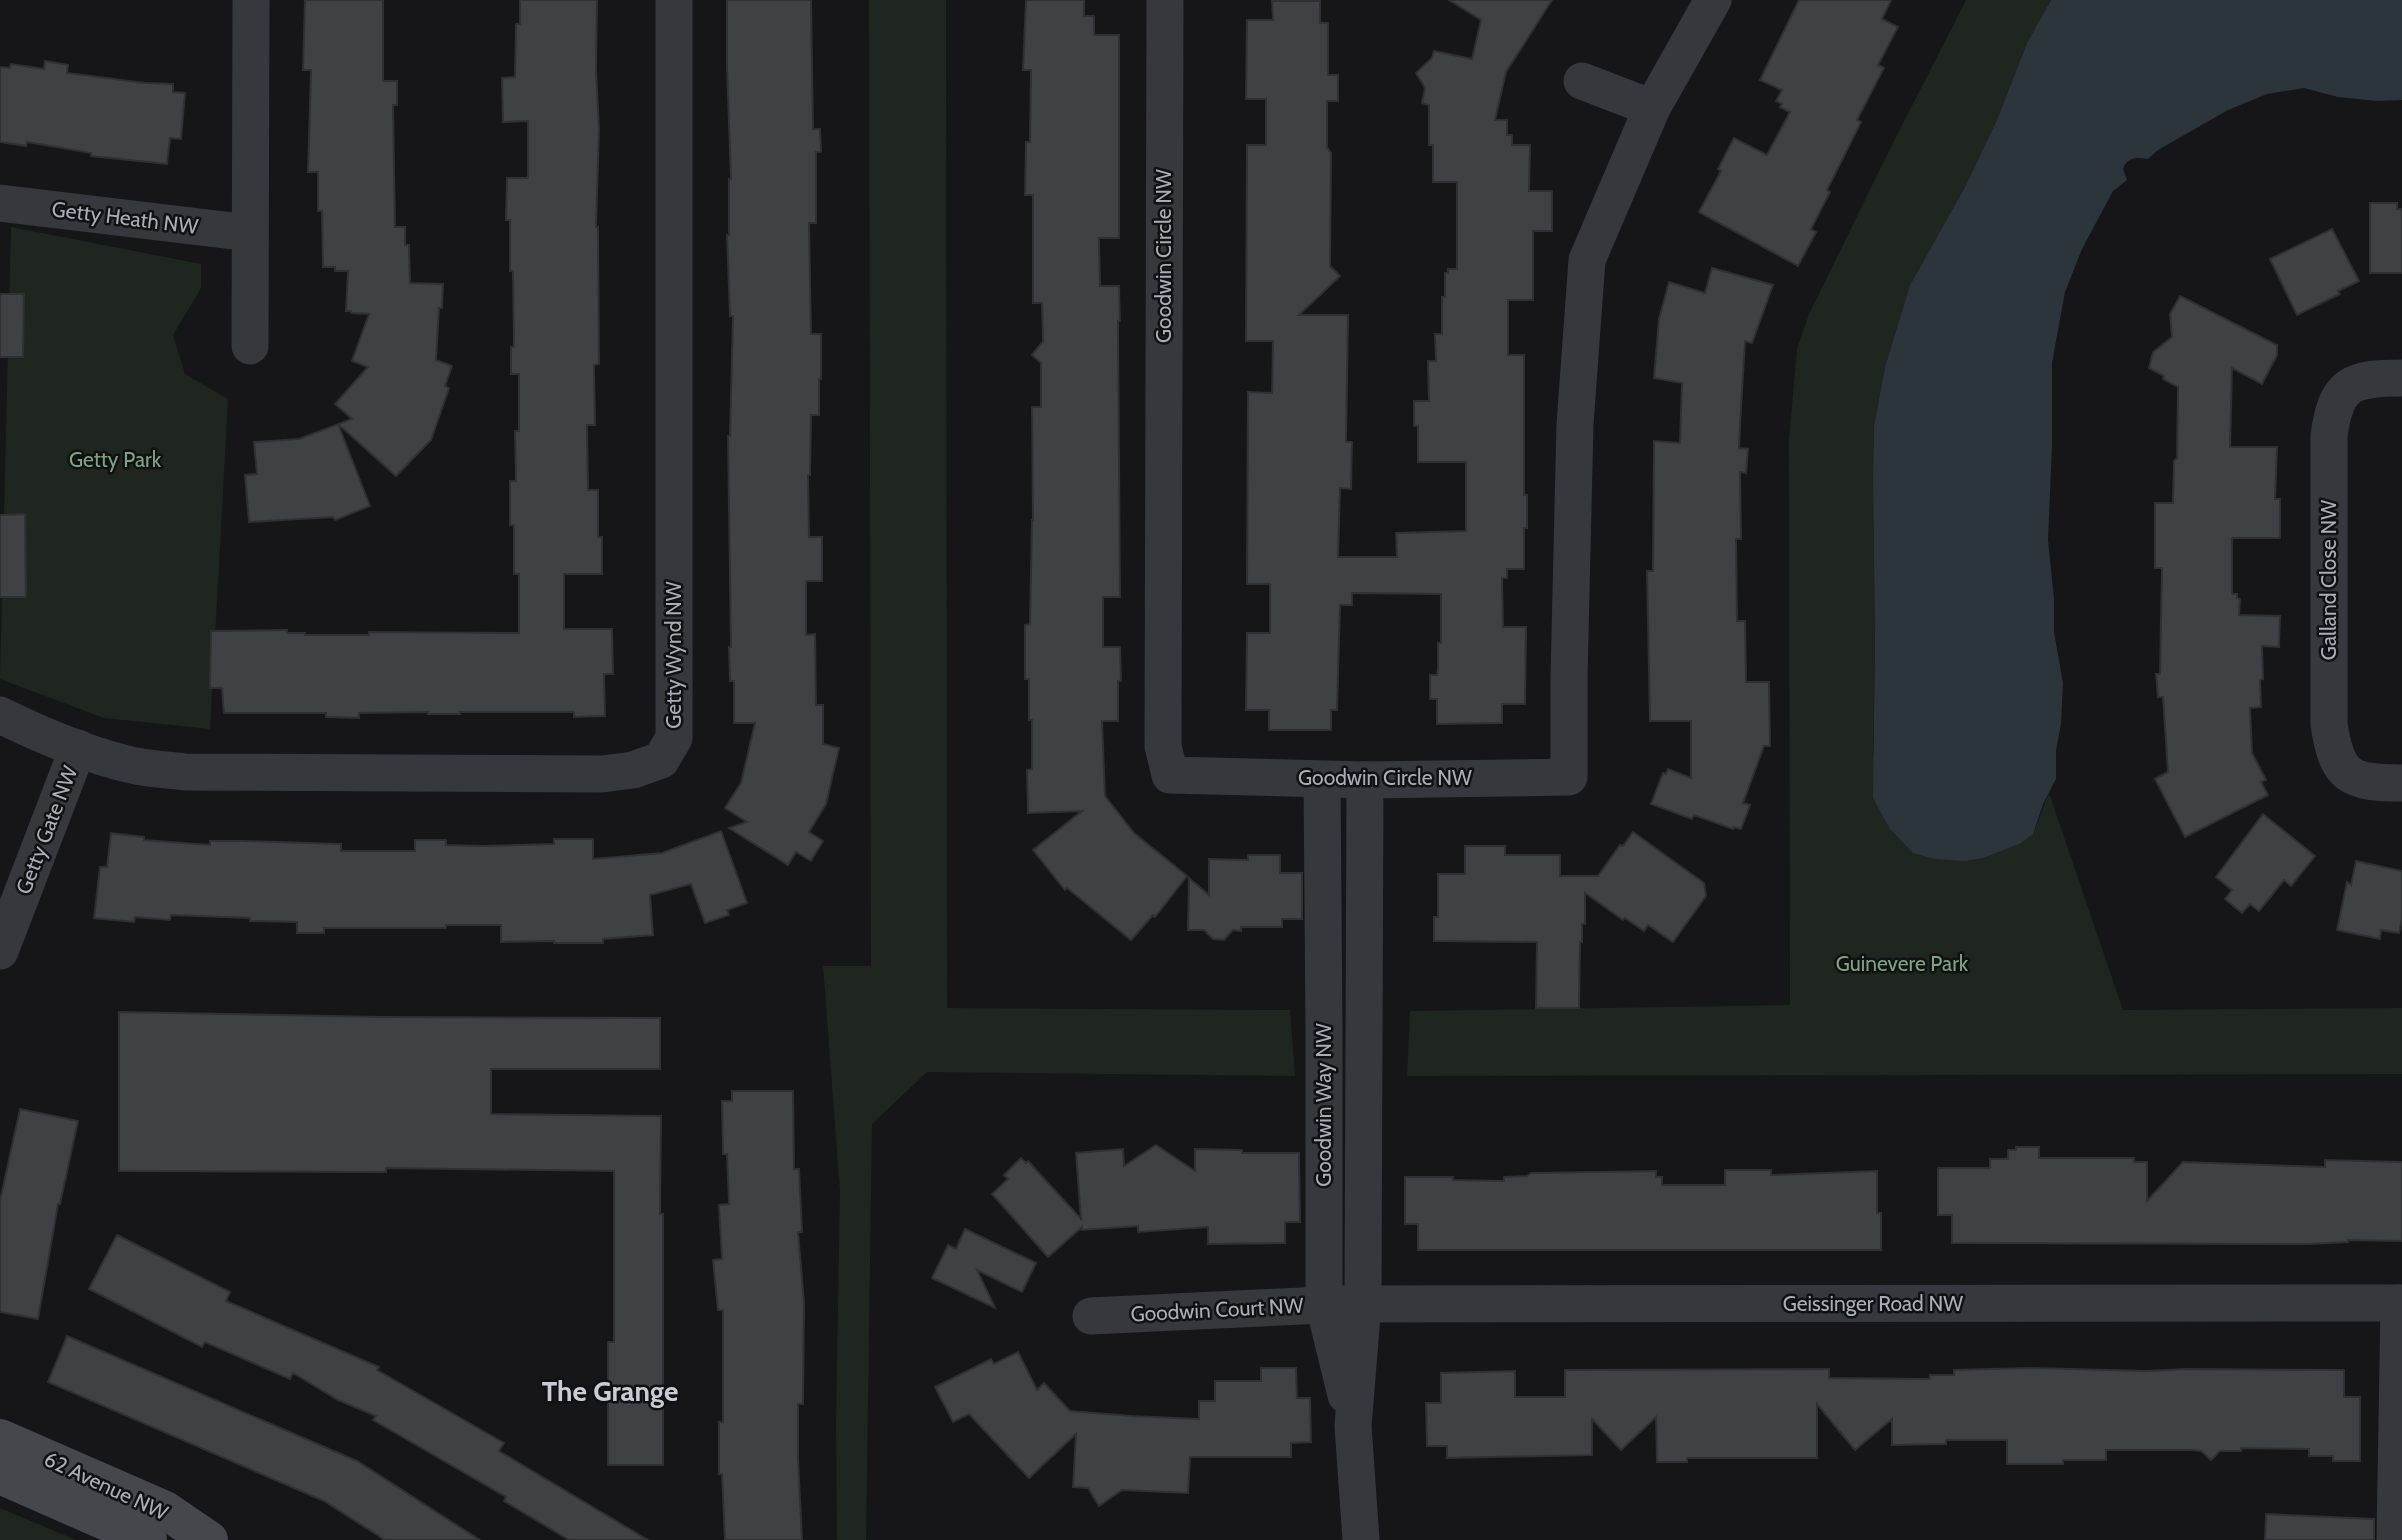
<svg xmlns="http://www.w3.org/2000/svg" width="2402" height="1540" font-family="Cabin,sans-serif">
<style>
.green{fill:#1e261f}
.water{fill:#2c353c}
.building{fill:#404145;stroke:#303034;stroke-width:2}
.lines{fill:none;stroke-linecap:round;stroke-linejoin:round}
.street{stroke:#37383d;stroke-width:37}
.secondary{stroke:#45474d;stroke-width:38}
.labels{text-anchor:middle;stroke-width:5;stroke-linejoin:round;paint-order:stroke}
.street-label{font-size:21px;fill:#a8adb8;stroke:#111113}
.park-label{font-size:21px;fill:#7fa381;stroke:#111113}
.district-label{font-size:28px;font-weight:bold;fill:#c9ccd4;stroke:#111113}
</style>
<rect width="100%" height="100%" fill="#161618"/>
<!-- green -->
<g class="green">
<path d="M869 0H946L947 1008 1290 1010 1295 1076 927 1072 872 1124 866 1540H837L836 1423 840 1190 823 966H871Z"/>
<path d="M1966 0H2051L2027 43 1997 120 1965 187 1910 285 1885 367 1874 426 1873 479 1875 642 1873 754 2033 834 2049 793 2123 1010 2402 1008V1074L1407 1076 1410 1011 1790 1005 1789 439 1797 349 1809 314 1892 145Z"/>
<path d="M11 227 201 264V288L173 335 185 374 228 399 210 729 104 718 0 679Z"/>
<path d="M0 1508 76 1540H0Z"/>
</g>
<!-- water -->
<path class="water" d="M2051 0H2402V100L2378 101 2338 97 2304 88 2267 94 2228 110 2158 150 2148 159C2137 157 2127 157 2123 169L2127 180 2113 191 2082 249 2065 292 2052 363V446L2048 540 2054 599V632L2063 683 2061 724 2056 750V779L2043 804 2033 834 2019 844 1983 858 1965 861 1935 859 1913 853 1890 829 1873 798 1875 642 1873 479 1874 426 1885 367 1910 285 1965 187 1997 120 2027 43Z"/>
<!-- building -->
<g class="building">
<path d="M305 0H383V81H397V105H393L395 227H405V245H409L410 283 443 284 442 308H439L436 360 452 366 445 386 449 388 431 440 396 476 338 424 370 506 335 520 333 517 249 522 245 475 257 474 254 442 299 439 352 419 335 404 368 367 352 361 369 314 351 313V311H346L348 271H335V267H323L322 211H318V172H308L311 70H303Z"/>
<path d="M520 0H597L596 70 599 129 596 227H598L599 364 594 365 595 425H587L588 490H598V537H602V574H564V629H612L613 674H604L605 716 574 717V712H460V714H428V712L359 713V718L326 717V713H224L222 688H210L211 631 287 630V633H305V635H369V632L519 633V574H514V525H510V481H516L515 431H519V374H511V347H514L513 271H510V220H506L507 178H528V121L503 122 502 78 515 77 516 24H520Z"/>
<path d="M727 0H811L813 129H820L821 152H816V223H809L811 334H821V379H819V415H811L810 475H808L809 537H822V581H806V635L815 634 816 705H823V744L839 748 826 804 809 832 823 841 811 861 796 852 788 865 729 828 747 822 725 808 741 783 755 723H734V681H730L729 647H731L728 436H730L733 316H730L727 235H729V179H731L727 68Z"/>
<path d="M1026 0H1084V16H1094V35H1119V238H1099L1100 286H1119L1120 321H1118L1120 597H1103V647H1120L1121 681H1118V721H1102L1105 796 1134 833 1187 876 1155 917 1153 915 1131 940 1067 888 1065 890 1033 850 1082 811 1028 813 1027 770 1032 769V720H1029V679H1025V625L1030 624 1032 520H1033L1032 407H1041V363L1032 355 1043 341 1042 303H1033V195H1025L1026 142H1030L1031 70H1023Z"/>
<path d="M1449 0H1552L1506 72 1495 120H1507V135H1512V145H1530L1529 191H1552V231H1533V300H1508V355H1524V495H1527V528H1524V569H1507V578H1502L1503 627H1526L1525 704H1502V723L1437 724V699H1430V675H1437L1438 668V643H1441V594L1352 593V605H1340L1337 710H1331V730H1269V710H1246L1247 633H1270V584H1247L1248 392 1272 393 1273 341H1246L1247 145H1266V99H1246L1247 20H1273L1272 1H1320V23H1328V75H1338V101H1327V147L1331 153 1330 266 1340 276 1299 315H1348L1346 442H1352L1351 489 1340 488 1338 557H1397L1396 533 1466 531V462H1418V426H1414V401H1429L1428 361H1436L1435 334H1442V297H1445V273H1448V269H1457V182H1433V145H1429V105L1422 103 1425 88 1416 73 1432 58 1434 51 1472 59 1481 20Z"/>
<path d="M1799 0H1891L1882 19 1898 27 1878 65 1884 68 1857 120 1861 122 1827 190 1830 192 1811 229 1816 232 1798 266 1699 212 1721 171 1718 169 1734 138 1767 155 1790 112 1780 107 1782 104 1776 101 1782 90 1760 80Z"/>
<path d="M45 61 68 65 67 73 145 83 173 84V92L185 93 181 139 170 138 167 164 91 156V153L27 142 26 146 0 142V67L10 68 11 64 44 69Z"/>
<path d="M2370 203H2397V209H2402V273H2370Z"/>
<path d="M2332 229 2359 281 2338 291 2340 294 2297 315 2270 259Z"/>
<path d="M1712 268 1773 285 1752 343 1745 341 1740 425 1739 448 1748 449 1746 473 1740 472 1741 539H1736L1737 621H1745L1746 682H1769L1770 746H1764L1743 803 1750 805 1741 829 1734 827 1733 829 1694 815 1692 819 1651 804 1663 773 1666 774 1668 769 1691 778V721H1650L1647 571H1653L1654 441 1680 443 1682 383 1654 378 1659 319 1669 282 1705 293Z"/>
<path d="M0 294H24L23 357H0Z"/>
<path d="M2180 296 2277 345V355L2262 384 2232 368 2230 447H2277L2275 499H2280V538H2232V594H2237V598L2240 599 2239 615 2280 616 2279 647 2262 646 2263 679 2260 680 2261 707 2250 708 2252 753 2266 780 2261 782 2268 795 2185 837 2155 779 2168 772 2163 697H2158L2156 674H2160L2162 568H2155V503H2173L2174 461 2177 458 2178 387 2163 379 2164 376 2149 368 2153 352 2172 337 2170 314Z"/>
<path d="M25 514 26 597H0V515Z"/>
<path d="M2263 814 2315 856 2291 886 2284 880 2259 911 2250 904 2242 913 2225 899 2232 890 2216 877Z"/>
<path d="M721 831 747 903 727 910 729 915 705 923 691 884 650 895 653 935 603 939V943H554V941L501 942V925H446V928H324V933H297V922L250 921V918L171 915 170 920 135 917 134 922 94 918 100 867H107L111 833 144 837V840L210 845V841H243L341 844V851H415V840H446V845L484 846 554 844V839H593V859L662 853Z"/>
<path d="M1633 832 1704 883 1706 896 1673 942 1648 925 1644 931 1625 918 1623 920 1585 893V924H1582V942H1580L1579 1008H1536L1537 942 1434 941V917H1438V874H1465V846H1505V855H1560V876H1598L1620 845 1623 846Z"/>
<path d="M1248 855H1280V873H1302V919H1282V927H1241V931L1233 930 1224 940 1213 939 1204 930H1188L1189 878 1209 895V859L1248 860Z"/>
<path d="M2356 861 2402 871V919L2399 933 2381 930 2380 939 2337 930 2347 882 2351 885Z"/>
<path d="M119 1012 382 1017 660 1018V1069H491V1114L661 1116 660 1214H663V1465H608V1342H614V1171L386 1168V1172L119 1171Z"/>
<path d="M732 1091H793L794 1169H799L802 1232H798L804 1303 803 1404H798V1459L802 1540H725L722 1474H719V1422H723V1310H718L713 1260 722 1259 719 1205 729 1204 727 1154H723L722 1101H732Z"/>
<path d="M20 1109 78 1121 60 1204H58L38 1319 0 1312V1201Z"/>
<path d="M1156 1145 1195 1171V1149L1242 1150V1153H1299L1300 1222H1285V1243L1208 1244V1227L1138 1232V1226L1082 1230V1227L1048 1257 992 1194 1008 1179 1004 1175 1021 1158 1026 1163 1028 1161 1081 1219 1076 1153 1123 1149 1124 1166Z"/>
<path d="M2016 1147H2039V1158H2134V1162H2147V1201L2183 1162 2325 1167V1160L2402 1162V1241L2348 1240V1242L2310 1244 1952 1243V1215H1938V1168H1990V1159H2008V1150H2016Z"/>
<path d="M1725 1170H1771V1175L1877 1171V1213H1881V1250H1418V1224H1405V1177H1453V1180L1504 1181V1177L1527 1176 1531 1173 1656 1171V1177H1662V1185H1725Z"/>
<path d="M965 1229 1036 1263 1022 1292 977 1270 995 1308 932 1278 948 1245 956 1249Z"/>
<path d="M117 1235 230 1292 226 1301 379 1367 377 1370 504 1443 499 1451 648 1540H569L504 1501 506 1497 373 1420 376 1416 338 1400 293 1373 290 1379 205 1342 202 1347 89 1289Z"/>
<path d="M67 1336 357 1461 480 1540H385L324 1501 48 1382Z"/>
<path d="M1018 1352 1037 1390 1044 1383 1070 1411 1132 1416 1199 1419V1401H1215V1381H1261V1368H1296L1297 1398H1310L1311 1442 1291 1443V1457H1190L1188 1493 1122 1490 1099 1506 1088 1488 1073 1487 1076 1434 1029 1478 969 1414 953 1422 935 1387 991 1359 994 1364Z"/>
<path d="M2030 1368 2147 1371 2187 1369 2344 1370V1397H2360V1461H2333V1456H2309V1449L2241 1448V1451H2220L2211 1460 2201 1451 2192 1450H2106V1460H2063V1464H2007V1440H1946V1444L1892 1445V1419L1855 1450 1817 1404V1458H1687V1462H1657L1656 1417 1621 1450 1592 1419V1455L1447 1458V1446H1427L1426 1403H1441V1373L1515 1371V1397H1565V1370L1829 1369V1378L1930 1379V1375H1954V1370Z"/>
<path d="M2266 1514 2374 1519V1540H2265Z"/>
</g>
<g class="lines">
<!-- street -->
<g class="street">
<path d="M1165 0 1163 746 1170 775 1365 780 1569 777V677L1575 424 1587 260 1652 108 1713 0"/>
<path d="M1582 81 1652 108"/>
<path d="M0 203 250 233"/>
<path d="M250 346 251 0"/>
<path d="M2402 378C2351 378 2336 383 2329 436V724C2337 778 2350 783 2402 783"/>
<path d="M0 715C43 736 89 756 136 766 152 769 169 770 185 772L602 774 633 770 661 760 674 738V0"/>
<path d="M1322 780 1324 1028V1305L1346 1395"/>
<path d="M0 951 78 748"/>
<path d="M1091 1316 1343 1304 2402 1303"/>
<path d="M1361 1540 1353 1426 1363 1304 1365 780"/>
<path d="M2395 1540 2399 1303"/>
</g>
<!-- secondary -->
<g class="secondary">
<path d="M0 1438 165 1510 209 1540"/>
<path d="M0 1475 148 1540"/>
</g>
</g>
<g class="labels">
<!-- street labels -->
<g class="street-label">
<text transform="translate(125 218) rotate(7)" y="7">Getty Heath NW</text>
<text transform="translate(1164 256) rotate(-90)" y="7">Goodwin Circle NW</text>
<text transform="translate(2329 580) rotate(-90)" y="7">Galland Close NW</text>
<text transform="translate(674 655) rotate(-90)" y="7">Getty Wynd NW</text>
<text x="1385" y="785">Goodwin Circle NW</text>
<text transform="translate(47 830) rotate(-69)" y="7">Getty Gate NW</text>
<text transform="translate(1324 1105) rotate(-90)" y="7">Goodwin Way NW</text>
<text x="1873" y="1311">Geissinger Road NW</text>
<text transform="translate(1217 1310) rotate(-3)" y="7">Goodwin Court NW</text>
<text transform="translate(106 1486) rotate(25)" y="7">62 Avenue NW</text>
</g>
<!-- park labels -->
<g class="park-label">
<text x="115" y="467">Getty Park</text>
<text x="1902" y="971">Guinevere Park</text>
</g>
<!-- district labels -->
<g class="district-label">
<text x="610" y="1401">The Grange</text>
</g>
</g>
</svg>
